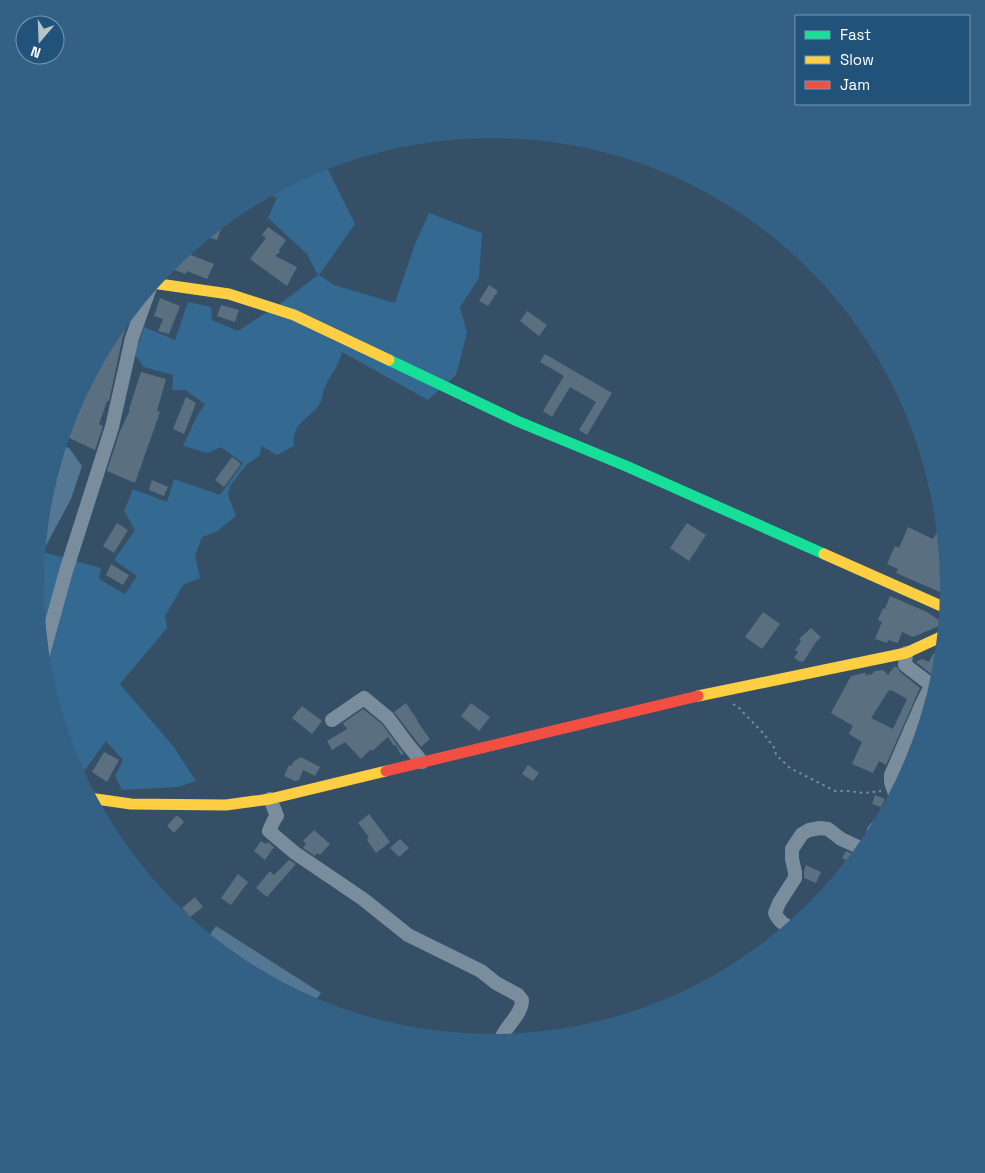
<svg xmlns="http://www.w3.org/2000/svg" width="985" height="1173" font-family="'Space Grotesk',sans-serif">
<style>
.green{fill:#346991}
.water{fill:#547894}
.building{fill:#5a6f80;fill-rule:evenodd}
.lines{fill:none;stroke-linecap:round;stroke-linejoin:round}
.path{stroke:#798d9d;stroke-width:2;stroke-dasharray:2.5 4;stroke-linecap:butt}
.street{stroke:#798d9d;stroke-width:14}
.fast{stroke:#16e098;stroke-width:11}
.slow{stroke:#ffcf43;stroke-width:11}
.jam{stroke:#f24e42;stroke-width:11}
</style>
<rect width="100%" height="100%" fill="#355066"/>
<!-- green -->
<path class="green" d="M325 162 328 170 355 224 319 275 334 285 395 303 415 244 429 213 482 233 479 278 460 307 467 333 456 375 428 400 342 352C339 366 330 375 325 387 322 393 323 400 319 405 307 421 292 422 294 446L277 455 262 446 259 456 246 465 230 486 228 495 236 516 216 532 202 537 195 555 200 578 183 585 165 616 167 628 120 684 173 746 196 781 178 787 122 790 115 776 123 760 106 741 79 778 70 761 44 675 35 587 39 551 101 568 99 579 125 594 137 576 114 560 135 530 124 511 133 489 167 502 174 479 220 495 243 463 221 447 208 453 183 446 196 418 205 404 185 390H172L173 375 144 367 135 355 144 327 175 340 188 302 211 307 212 320 238 331 281 303 318 275 307 254 268 218 277 198 265 192 318 164Z"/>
<!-- water -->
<g class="water">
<path d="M60 444 69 448 82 466 71 499 43 551H39L44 497Z"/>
<path d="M216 926 321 993 311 1006 238 967 206 940Z"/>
</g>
<!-- building -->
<g class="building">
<path d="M213 227 221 229 217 240 202 236Z"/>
<path d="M268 227 286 240 279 250 280 252 275 256 297 267 287 286 250 259 266 238 262 235Z"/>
<path d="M197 240 191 255 214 264 207 279 187 271 186 274 166 267Z"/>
<path d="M489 285 498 291 488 306 479 301Z"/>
<path d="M160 298 180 306 169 334 158 331 163 319 154 316Z"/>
<path d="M221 305 239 310 235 322 217 316Z"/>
<path d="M134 306 123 336 109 401H107L99 424 103 426 95 450 63 435 70 411 72 412 80 392 112 332Z"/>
<path d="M527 311 547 325 539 336 520 321Z"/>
<path d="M545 354 612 393 587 435 579 430 596 402 570 387 552 417 543 411 564 376 540 362Z"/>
<path d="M141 372 166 379 157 411 160 412 135 483 107 471 120 431 130 410 129 409Z"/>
<path d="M186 397 196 403 184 434 173 429Z"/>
<path d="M232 457 241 464 224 487 215 480Z"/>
<path d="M152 480 168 487 164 496 149 490Z"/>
<path d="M944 521 947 555 944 561 948 563 950 587 949 596 896 573 898 569 887 564 895 546 899 548 908 527 933 539Z"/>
<path d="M117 523 128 530 114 553 103 546Z"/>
<path d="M687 523 706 535 689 561 670 548Z"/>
<path d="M111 564 129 575 123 585 106 575Z"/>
<path d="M890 596 927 612 944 624 913 637 902 632 898 643 888 640 887 643 875 639 882 622 878 620 883 608 885 609Z"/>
<path d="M763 612 780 624 762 649 745 637Z"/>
<path d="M811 628 821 637 816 642 804 661 801 662 794 658 798 652 795 650 801 641 799 639Z"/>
<path d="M942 649 944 650 941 676 939 682 935 677 916 662 922 659 929 662 933 654Z"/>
<path d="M894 667H897L900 672 920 688 886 765 879 761 873 773 852 764 862 742 849 734 853 726 831 713 851 676 865 673 867 676 869 674 871 675 875 671 883 670 888 675ZM889 690 891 691V690L907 699 893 729 871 718Z"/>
<path d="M406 703 418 721H417L430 739 421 747 394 712Z"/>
<path d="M471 703 490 717 479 731 461 716Z"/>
<path d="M302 706 322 721 312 734 292 718Z"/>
<path d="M363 709 382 724 404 754 401 755 396 745 394 746 388 737 372 751 371 749 361 759 345 742 332 750 327 741 347 729 343 723Z"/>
<path d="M911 751 917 754 915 762 908 776 904 774 903 775 901 774Z"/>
<path d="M104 752 119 760 107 782 92 772Z"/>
<path d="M301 757 320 767 315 776 303 770 299 780 295 781 284 776 289 765 291 766 294 761Z"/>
<path d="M528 765 539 773 533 781 522 774Z"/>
<path d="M875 795 885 799 881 807 872 804Z"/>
<path d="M369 814 390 842 376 853 367 840 369 837 358 823Z"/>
<path d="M176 816H178L184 822 174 833 167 826Z"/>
<path d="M314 830 330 844 320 855 317 853 315 856 303 848 306 843 303 841Z"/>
<path d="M400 839 409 848 399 857 390 848Z"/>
<path d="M261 841 266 844 268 842 274 847 265 860 254 851Z"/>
<path d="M846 851 859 857 854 864 842 858Z"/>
<path d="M289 860 296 864 267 897 256 888 270 871 274 875Z"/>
<path d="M806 865 821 872 816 883 804 878V871Z"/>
<path d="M238 874 248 882 231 905 221 898Z"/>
<path d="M195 897 203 907 190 917 182 908Z"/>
</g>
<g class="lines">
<!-- path -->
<path class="path" d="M733 704 738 707 764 734 775 749 776 755 790 768 835 791H848L865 793 881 791"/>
<!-- street -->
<g class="street">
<path d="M42 658 66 571 112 427 132 338 151 285"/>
<path d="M332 720 364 698 388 718 408 745 422 762"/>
<path d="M911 729 923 735"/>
<path d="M896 797 891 782V775L921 706 930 688V684L905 665 906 653"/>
<path d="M270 799 277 816 274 820 269 831 295 853 363 899 408 935 481 971 496 983 518 995 522 1000C522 1015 505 1026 500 1041L502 1043"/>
<path d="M871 843 874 831 884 819"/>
<path d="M793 929C785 925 779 922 775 913L779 903 795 878V872L792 859V849L802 834 809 830 820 828 828 829 841 839 865 850"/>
</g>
<!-- fast -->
<path class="fast" d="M389 360 517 421 626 466 824 554"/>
<!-- slow -->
<g class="slow">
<path d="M152 283 229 294 294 315 389 360"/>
<path d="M824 554 948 609"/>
<path d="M698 696 906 653 945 635"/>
<path d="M89 798 131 804 226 805 270 799 386 771"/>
</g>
<!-- jam -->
<path class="jam" d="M386 771 698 696"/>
</g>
<!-- crop -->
<path d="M0 0H985V1173H0ZM44 586a448 448 0 1 1 896 0a448 448 0 1 1-896 0Z" fill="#336185" fill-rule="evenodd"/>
<!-- legend -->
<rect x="795" y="15" width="175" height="90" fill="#21537a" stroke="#7a98af"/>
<rect x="805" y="31" width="25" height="8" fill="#16e098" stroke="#7a98af"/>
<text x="840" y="40" font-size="15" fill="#ffffff">Fast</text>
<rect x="805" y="56" width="25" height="8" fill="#ffcf43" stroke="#7a98af"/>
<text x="840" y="65" font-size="15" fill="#ffffff">Slow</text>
<rect x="805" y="81" width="25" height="8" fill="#f24e42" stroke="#7a98af"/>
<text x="840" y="90" font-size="15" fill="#ffffff">Jam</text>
<!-- north arrow -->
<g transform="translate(40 40) rotate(199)"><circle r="24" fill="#21537a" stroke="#7a98af"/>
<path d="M0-4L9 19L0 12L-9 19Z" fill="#b8c2c9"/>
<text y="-8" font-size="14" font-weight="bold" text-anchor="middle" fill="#ffffff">N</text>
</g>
</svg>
